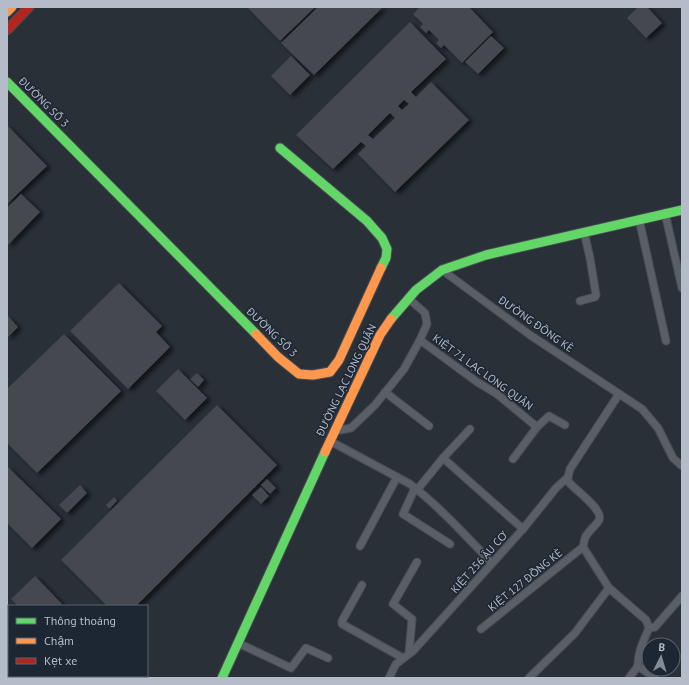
<svg xmlns="http://www.w3.org/2000/svg" width="689" height="685" font-family="'PT Sans',sans-serif">
<style>
.building{fill:#444950;fill-rule:evenodd;filter:url(#shadow)}
.lines{fill:none;stroke-linecap:round;stroke-linejoin:round}
.street-casing{stroke:#484c53;stroke-width:9}
.fast-casing{stroke:#484c53;stroke-width:11}
.slow-casing{stroke:#484c53;stroke-width:11}
.jam-casing{stroke:#484c53;stroke-width:11}
.street{stroke:#5a5e66;stroke-width:7}
.fast{stroke:#63d668;stroke-width:9}
.slow{stroke:#ff974d;stroke-width:9}
.jam{stroke:#b3261e;stroke-width:9}
.labels{text-anchor:middle;stroke-width:3;stroke-linejoin:round;paint-order:stroke}
.street-label{font-size:11px;fill:#b4bcc9;stroke:#1d2633}
</style>
<defs>
<filter id="shadow"><feDropShadow dx="4" dy="2.5" stdDeviation="2" flood-color="#0009"/></filter>
</defs>
<rect width="100%" height="100%" fill="#2a3038"/>
<!-- building -->
<g class="building">
<path d="M247 7H315L280 41Z"/>
<path d="M318 7H383L314 75 281 43Z"/>
<path d="M420 7H469L493 32 462 63 444 45 441 48 436 43 439 40 429 30 426 33 420 27 423 24 413 14Z"/>
<path d="M638 7H647L662 23 646 38 627 18Z"/>
<path d="M410 22 446 59 411 92 416 97 431 82 469 120 395 192 358 154 366 146 361 142 333 169 296 135ZM404 100 409 104 402 110 398 106ZM390 113 395 118 373 139 368 135Z"/>
<path d="M491 36 504 48 478 74 465 62Z"/>
<path d="M291 56 310 75 290 95 271 76Z"/>
<path d="M7 125 47 166 7 204Z"/>
<path d="M21 194 40 212 7 246V208Z"/>
<path d="M119 283 162 326 156 332 170 347 128 389 70 331Z"/>
<path d="M7 315 18 327 7 338Z"/>
<path d="M64 334 121 391 37 473 7 443V389Z"/>
<path d="M178 369 207 398 185 420 156 391Z"/>
<path d="M197 373 204 380 198 387 190 379Z"/>
<path d="M217 405 277 465 136 606H107L61 560Z"/>
<path d="M7 466 61 519 32 548 7 523Z"/>
<path d="M267 479 276 488 270 494 261 485Z"/>
<path d="M80 485 87 493 67 513 59 505Z"/>
<path d="M261 487 269 496 261 504 252 495Z"/>
<path d="M114 497 117 501 109 509 106 505Z"/>
<path d="M35 576 62 604 60 606H18L11 599Z"/>
</g>
<g class="lines">
<!-- street casing -->
<g class="street-casing">
<g id="street">
<path d="M665 213 682 288"/>
<path d="M639 219 666 341"/>
<path d="M442 270 530 335 642 409 658 428 673 458 682 466"/>
<path d="M580 301 595 297 596 295 590 258 584 232"/>
<path d="M420 340 477 382 497 394 537 427 513 459"/>
<path d="M385 392 429 426"/>
<path d="M619 394 570 469 568 477V481C574 490 604 509 599 520 596 526 588 531 585 538 584 540 584 544 583 547L609 588 646 620 649 628C644 640 637 653 638 666L655 678"/>
<path d="M537 427 549 416 565 425"/>
<path d="M335 431 351 428 375 405 404 369 420 340 427 324 425 313 408 298"/>
<path d="M330 441 410 484C440 507 466 536 492 563"/>
<path d="M443 458 523 529"/>
<path d="M415 488 403 514 450 544"/>
<path d="M417 490 443 458 470 429"/>
<path d="M360 546 397 477"/>
<path d="M362 585 342 621V624L403 658"/>
<path d="M649 628 655 627 682 596"/>
<path d="M481 629 583 547"/>
<path d="M238 643 291 668 306 648 328 658"/>
<path d="M409 653 412 619 393 604 417 562"/>
<path d="M389 678 396 664 413 651 523 529 556 488 568 477"/>
<path d="M529 678 575 633 609 588"/>
<path d="M629 678 638 666"/>
</g>
</g>
<!-- fast casing -->
<g class="fast-casing">
<g id="fast">
<path d="M7 82 256 334"/>
<path d="M280 148 367 221 382 238 387 249 386 258 381 268"/>
<path d="M391 319 416 290 442 270 486 255 682 210"/>
<path d="M7 655 9 656"/>
<path d="M40 676 44 678"/>
<path d="M222 678 325 452"/>
</g>
</g>
<!-- slow casing -->
<g class="slow-casing">
<g id="slow">
<path d="M7 12 12 7"/>
<path d="M256 334 278 357 299 374 313 375 330 372 339 360 381 268"/>
<path d="M325 452 380 335 391 319"/>
</g>
</g>
<!-- jam casing -->
<g class="jam-casing">
<path id="jam" d="M7 30 29 7"/>
</g>
<!-- street -->
<use href="#street" class="street"/>
<!-- fast -->
<use href="#fast" class="fast"/>
<!-- slow -->
<use href="#slow" class="slow"/>
<!-- jam -->
<use href="#jam" class="jam"/>
</g>
<g class="labels">
<!-- street labels -->
<g class="street-label">
<text transform="translate(44 102) rotate(45)" y="4">ĐƯỜNG SỐ 3</text>
<text transform="translate(536 324) rotate(35)" y="4">ĐƯỜNG ĐỒNG KÈ</text>
<text transform="translate(272 332) rotate(44)" y="4">ĐƯỜNG SỐ 3</text>
<text transform="translate(483 372) rotate(36)" y="4">KIỆT 71 LẠC LONG QUÂN</text>
<text transform="translate(346 380) rotate(-64)" y="4">ĐƯỜNG LẠC LONG QUÂN</text>
<text transform="translate(479 562) rotate(-48)" y="4">KIỆT 256 ÂU CƠ</text>
<text transform="translate(525 580) rotate(-39)" y="4">KIỆT 127 ĐỒNG KÈ</text>
</g>
</g>
<!-- border -->
<rect width="689" height="685" fill="none" stroke="#b4bcc9" stroke-width="16"/>
<!-- legend -->
<rect x="8" y="605" width="140" height="72" fill="#1d2633" stroke="#59626f"/>
<rect x="16" y="618" width="20" height="6" fill="#63d668" stroke="#59626f"/>
<text x="44" y="625" font-size="12" fill="#b4bcc9">Thông thoáng</text>
<rect x="16" y="638" width="20" height="6" fill="#ff974d" stroke="#59626f"/>
<text x="44" y="645" font-size="12" fill="#b4bcc9">Chậm</text>
<rect x="16" y="658" width="20" height="6" fill="#b3261e" stroke="#59626f"/>
<text x="44" y="665" font-size="12" fill="#b4bcc9">Kẹt xe</text>
<!-- north arrow -->
<g transform="translate(661 657) rotate(5)"><circle r="19" fill="#1d2633" stroke="#59626f"/>
<path d="M0-3L7 15L0 10L-7 15Z" fill="#848b96"/>
<text y="-6" font-size="11" font-weight="bold" text-anchor="middle" fill="#b4bcc9">B</text>
</g>
</svg>
